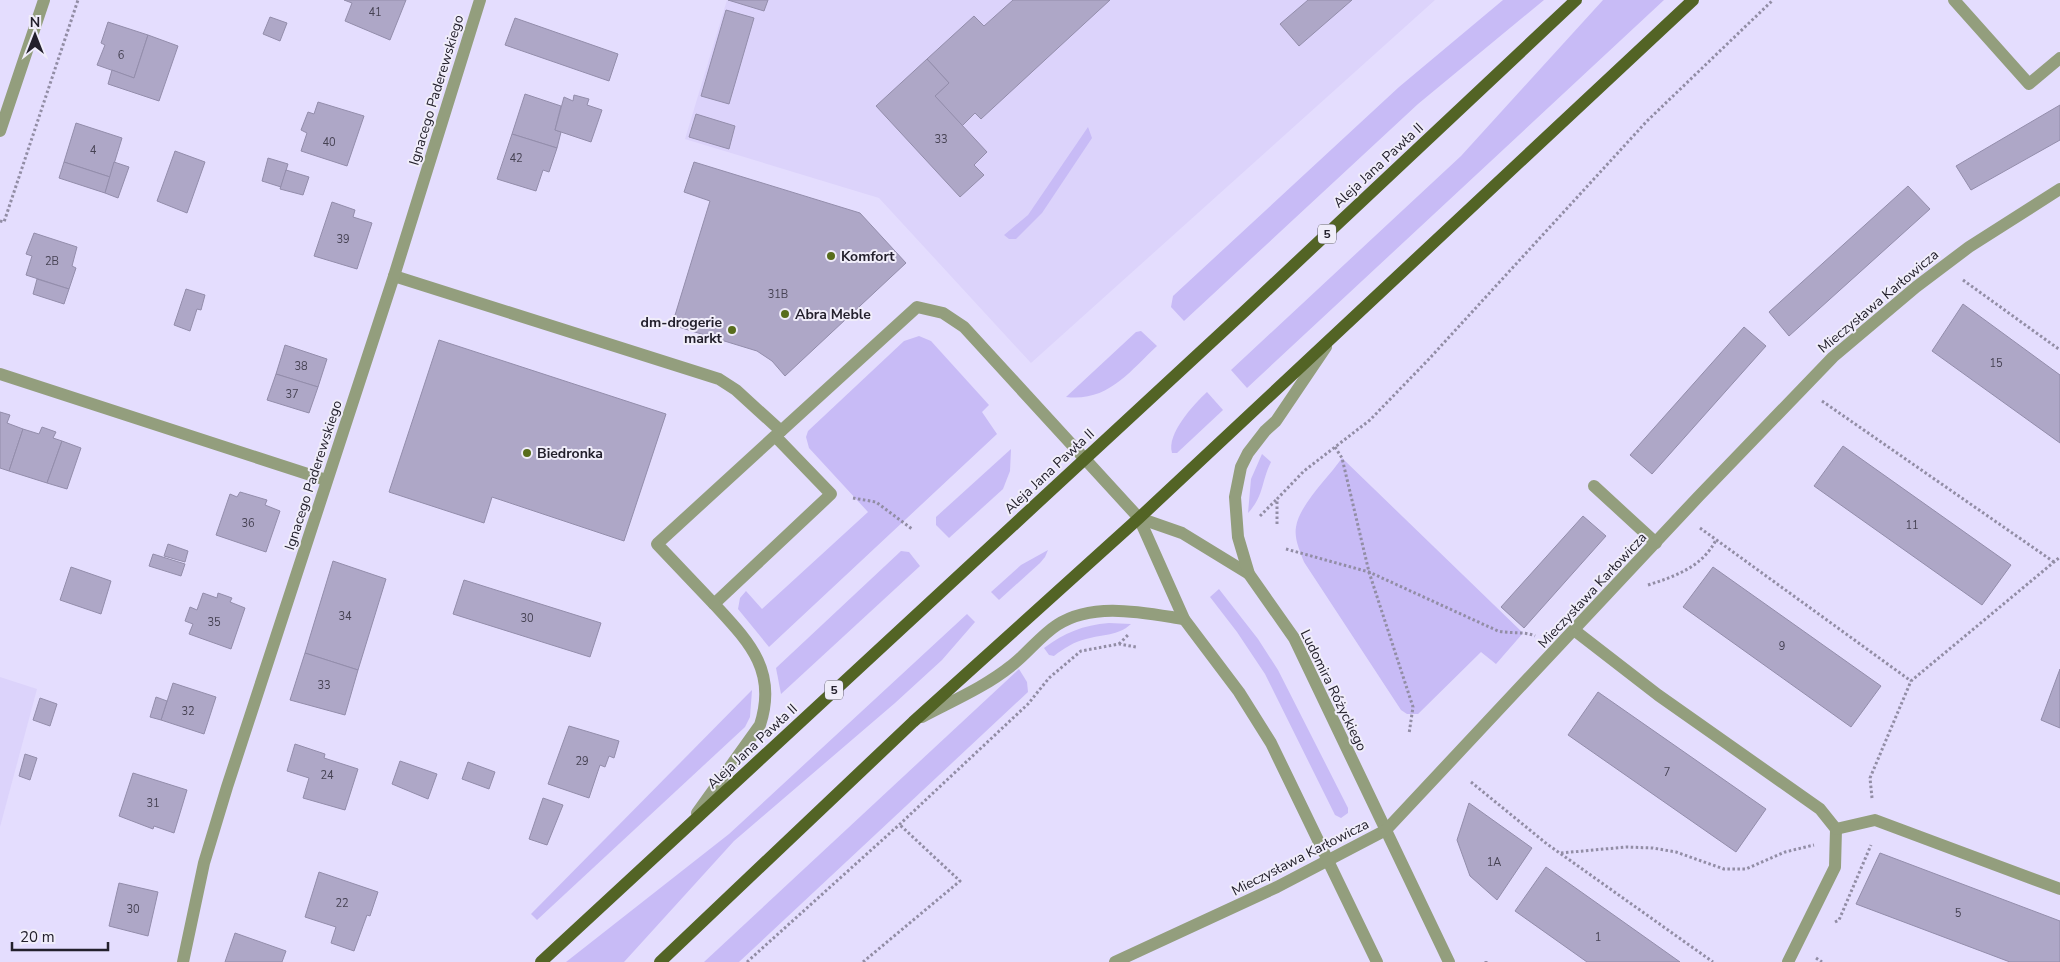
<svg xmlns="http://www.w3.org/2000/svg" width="2060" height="962" font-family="'Nunito Sans',sans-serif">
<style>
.built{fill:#dcd3fb}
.green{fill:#c8bbf6}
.building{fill:#aea7c7;stroke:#938dab}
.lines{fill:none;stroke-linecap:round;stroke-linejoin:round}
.path{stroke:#928da5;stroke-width:3;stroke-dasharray:2.5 2.5;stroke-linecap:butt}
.minor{stroke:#939e7d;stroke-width:12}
.major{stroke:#536425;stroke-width:12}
.poi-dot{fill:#586d1c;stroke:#f0edfa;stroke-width:2}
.labels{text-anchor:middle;stroke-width:4;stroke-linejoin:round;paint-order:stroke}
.number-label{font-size:11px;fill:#464253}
.shield{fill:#f0edfa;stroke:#605e6a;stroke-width:1}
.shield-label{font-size:12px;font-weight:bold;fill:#23202c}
.street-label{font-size:14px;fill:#23202c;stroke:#f0edfa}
.poi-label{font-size:14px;font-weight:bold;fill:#23202c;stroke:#f0edfa;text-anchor:start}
</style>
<rect width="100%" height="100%" fill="#e4ddfe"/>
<!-- built -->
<g class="built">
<path d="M727 0H1435L1031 363 879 198 685 139Z"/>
<path d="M0 677 37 689 0 827Z"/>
</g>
<!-- green -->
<g class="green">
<path d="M1503 0H1544L1418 104 1184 321 1171 307 1173 296 1399 87Z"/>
<path d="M1603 0H1664L1247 388 1231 370 1461 156Z"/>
<path d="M1088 127 1092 138 1042 213 1016 239H1009L1004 235 1028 215Z"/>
<path d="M1141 331 1157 346C1129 372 1108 402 1066 397L1136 332Z"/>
<path d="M919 336 931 341 989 405 982 412 997 434 769 647 738 609 740 598 746 591 762 609 868 512 809 448 806 437 808 431 904 341Z"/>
<path d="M1207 392 1223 410 1177 453H1172C1166 434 1194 404 1207 392Z"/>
<path d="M1011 449 1010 471 1003 489 949 538 936 525V517Z"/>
<path d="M1262 454 1271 462C1261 482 1264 496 1248 513L1251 479Z"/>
<path d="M1342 458 1523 633 1496 664 1481 652 1418 714H1407L1401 710 1304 562C1300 551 1294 539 1296 527 1299 505 1329 477 1342 458Z"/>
<path d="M1048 550 1045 557 1040 563 999 600 991 592 1021 565Z"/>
<path d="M901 551 909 552 920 566 781 694 776 668Z"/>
<path d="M1219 589 1258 639 1278 670 1348 808V813L1341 818 1335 815 1265 674 1237 632 1210 597Z"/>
<path d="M967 614 975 622 942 660 895 703 734 841 624 962H566L729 834Z"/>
<path d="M1109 623 1131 624C1118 636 1103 634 1086 639 1074 642 1064 648 1054 656L1049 655 1044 648C1064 633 1083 625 1109 623Z"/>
<path d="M1019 669 1027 682 1028 692 739 962H704Z"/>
<path d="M752 690 750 717 745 727 537 920 531 914Z"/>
</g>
<!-- building -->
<g class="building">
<path d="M344 0H406L390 40 345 21 352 3Z"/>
<path d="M728 0H768L764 11Z"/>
<path d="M1013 0H1110L981 119 975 113 962 126 935 96 949 83 927 59 974 16 984 26Z"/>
<path d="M1308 0H1352L1299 46 1280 24Z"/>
<path d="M726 10 754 18 729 104 701 96Z"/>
<path d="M270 17 287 23 280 41 263 34Z"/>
<path d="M515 18 618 54 609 81 505 45Z"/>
<path d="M108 22 148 35 134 78 97 65 105 45 101 43Z"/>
<path d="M148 35 178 46 159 101 108 84 112 70 134 78Z"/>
<path d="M927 59 949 83 935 96 987 152 974 165 984 175 960 197 876 106Z"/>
<path d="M525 94 561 106 555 130 561 132 557 148 512 134Z"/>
<path d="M574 95 589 99 587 105 602 110 591 142 555 130 564 97 573 101Z"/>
<path d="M318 102 364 116 347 166 301 151 307 133 301 130 308 112 314 114Z"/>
<path d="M2060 105V140L1971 190 1956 166Z"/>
<path d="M696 114 735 126 729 149 689 137Z"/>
<path d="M76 123 122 138 110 177 64 162Z"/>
<path d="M512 134 557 148 549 172 543 170 536 191 497 179Z"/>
<path d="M175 151 205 162 187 213 157 201Z"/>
<path d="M268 158 288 164 281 187 262 181Z"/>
<path d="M64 162 110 177 105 193 59 178Z"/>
<path d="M114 162 129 167 118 198 105 193Z"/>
<path d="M694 162 860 213 906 263 785 376 772 361 757 351 672 325 710 201 684 192Z"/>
<path d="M286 170 309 177 303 195 280 189Z"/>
<path d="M1908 186 1930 209 1789 336 1769 312Z"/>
<path d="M332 202 355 210 353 217 372 223 357 269 314 256Z"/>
<path d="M34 233 77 247 72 266 76 268 69 289 26 275 32 256 26 254Z"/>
<path d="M37 279 69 289 64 304 33 294Z"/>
<path d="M186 289 205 295 201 310 197 309 190 331 174 325Z"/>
<path d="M1963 304 2060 375V443L1932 351Z"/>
<path d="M1744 327 1766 346 1652 474 1630 455Z"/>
<path d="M439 340 666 414 624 541 492 497 484 523 389 492Z"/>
<path d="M285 345 327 359 318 387 276 374Z"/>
<path d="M276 374 318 387 309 413 267 400Z"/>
<path d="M0 412 10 415 7 423 23 429 9 471 0 468Z"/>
<path d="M42 427 56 432 53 438 62 441 47 483 9 471 23 429 39 434Z"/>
<path d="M62 441 81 448 67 489 47 483Z"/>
<path d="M1843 446 2011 565 1982 605 1814 486Z"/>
<path d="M240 492 267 500 265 505 280 511 266 552 216 535 230 494 237 497Z"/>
<path d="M1583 516 1606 536 1524 628 1501 607Z"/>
<path d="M168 544 188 551 185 562 164 556Z"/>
<path d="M153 554 185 564 181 576 149 566Z"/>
<path d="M333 561 386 579 358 670 305 653Z"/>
<path d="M71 567 111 581 101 614 60 600Z"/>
<path d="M1713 567 1881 686 1851 727 1683 607Z"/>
<path d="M464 580 601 623 590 657 453 614Z"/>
<path d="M203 593 217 598 218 593 232 598 230 602 245 608 231 649 189 634 193 624 185 621 190 607 197 610Z"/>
<path d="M305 653 358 670 345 715 290 700Z"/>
<path d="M2060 669V728L2041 720Z"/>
<path d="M173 683 216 697 204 734 161 720Z"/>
<path d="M1598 692 1766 809 1736 852 1568 735Z"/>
<path d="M156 697 167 701 161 720 150 717Z"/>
<path d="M40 698 57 704 50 726 33 720Z"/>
<path d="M569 726 619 741 614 758 609 756 605 767 600 765 589 798 548 784Z"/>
<path d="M295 744 325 754 324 758 358 769 345 810 303 798 309 778 287 771Z"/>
<path d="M25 754 37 758 30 780 19 776Z"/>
<path d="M400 761 437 774 428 799 392 784Z"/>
<path d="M468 762 495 772 489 789 462 779Z"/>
<path d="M133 773 187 790 174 833 154 826 153 829 119 816Z"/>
<path d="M543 798 563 805 547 845 529 839Z"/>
<path d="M1469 803 1532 848 1497 900 1470 876 1457 840Z"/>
<path d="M1880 853 2060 921V962H2010L1856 904Z"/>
<path d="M1546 867 1680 962H1587L1515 911Z"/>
<path d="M319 872 378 892 370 916 367 915 354 951 331 943 336 927 305 917Z"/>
<path d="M119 883 158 892 148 936 109 926Z"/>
<path d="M235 933 286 951 282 962H225Z"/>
</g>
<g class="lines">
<!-- path -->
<g class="path">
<path d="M0 221 4 222 78 0"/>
<path d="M1963 280 2060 350"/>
<path d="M1822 401 2054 562"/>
<path d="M1335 447 1342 458 1369 572 1413 707 1409 734"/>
<path d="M853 498 876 502 912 529"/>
<path d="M1260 516 1277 499"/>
<path d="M1277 524V499L1304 471 1370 420 1429 359 1647 121 1773 0"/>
<path d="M1700 528 1911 681"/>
<path d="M1286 549 1369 572 1498 631C1511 634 1524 631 1535 636"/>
<path d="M1648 585C1676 576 1702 567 1716 540"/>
<path d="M1119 644 1129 634"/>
<path d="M1471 782 1547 844 1713 962"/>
<path d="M1872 798 1870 778 1911 681 2060 557"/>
<path d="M1561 853 1626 847 1653 848 1676 852 1724 869H1746L1785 852 1814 845"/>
<path d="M1835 922 1839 920 1871 845"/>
<path d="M1816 958 1822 962"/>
<path d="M1486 961V962"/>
<path d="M747 962 900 824 1028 704 1049 678 1081 651 1119 644 1136 647"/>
<path d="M863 962 960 881 900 825"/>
</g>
<!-- minor -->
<g class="minor">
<path d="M1954 0 2029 84 2060 58"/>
<path d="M0 131 44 0"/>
<path d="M394 276 719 379 736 390 781 431 917 307 943 313 964 327 1139 518 1182 533 1249 574"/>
<path d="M1326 347 1276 421 1265 431 1248 453 1241 467 1235 497 1238 537 1249 574 1294 638 1449 962"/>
<path d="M0 374 326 480"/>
<path d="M775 436 831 494 714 604 657 544 775 436 781 431"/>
<path d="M1594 486 1656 543"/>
<path d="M1139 518 1184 619 1239 692 1271 743 1377 962"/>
<path d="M1574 630 1658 695 1820 809 1836 829 1835 867 1788 962"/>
<path d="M922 717C952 701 985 687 1011 666 1027 654 1040 636 1057 625 1093 601 1145 613 1184 619"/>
<path d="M697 813 760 725C778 670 748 641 714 604"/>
<path d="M1836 829 1875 820 2060 889"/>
<path d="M183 962 204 863 227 787 394 276 480 0"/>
<path d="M1115 962 1277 887 1386 830 1698 497 1833 357 1916 287 1969 247 2060 189"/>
</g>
<!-- major -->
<g class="major">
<path d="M541 962 1246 310 1576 0"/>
<path d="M660 962 913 722 1139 518 1693 0"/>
</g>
</g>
<!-- markers -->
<g class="poi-dot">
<circle cx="831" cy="256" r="5"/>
<circle cx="785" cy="314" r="5"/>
<circle cx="732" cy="330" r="5"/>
<circle cx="527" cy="453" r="5"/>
</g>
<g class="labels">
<!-- number labels -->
<g class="number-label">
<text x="375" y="16">41</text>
<text x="121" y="59">6</text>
<text x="941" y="143">33</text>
<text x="329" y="146">40</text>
<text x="93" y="154">4</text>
<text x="516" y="162">42</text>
<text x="343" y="243">39</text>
<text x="52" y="265">2B</text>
<text x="778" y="298">31B</text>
<text x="1996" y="367">15</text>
<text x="301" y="370">38</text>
<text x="292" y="398">37</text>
<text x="248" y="527">36</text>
<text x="1912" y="529">11</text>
<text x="345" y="620">34</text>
<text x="527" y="622">30</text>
<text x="214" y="626">35</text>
<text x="1782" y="650">9</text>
<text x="324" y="689">33</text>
<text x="188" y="715">32</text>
<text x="582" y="765">29</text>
<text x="1667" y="776">7</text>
<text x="327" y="779">24</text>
<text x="153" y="807">31</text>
<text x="1494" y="866">1A</text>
<text x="342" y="907">22</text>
<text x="133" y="913">30</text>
<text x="1958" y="917">5</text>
<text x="1598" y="941">1</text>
</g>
<!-- shield labels -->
<g class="shield">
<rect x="1318" y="224.5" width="18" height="19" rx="4"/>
<rect x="825" y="680.5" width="18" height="19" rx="4"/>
</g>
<g class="shield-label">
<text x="1327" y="238">5</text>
<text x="834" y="694">5</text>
</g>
<!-- street labels -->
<g class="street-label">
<text transform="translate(436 90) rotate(-73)" y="5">Ignacego Paderewskiego</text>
<text transform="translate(1378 165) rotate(-43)" y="5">Aleja Jana Pawła II</text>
<text transform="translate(1878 301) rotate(-40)" y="5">Mieczysława Karłowicza</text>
<text transform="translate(1049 471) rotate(-43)" y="5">Aleja Jana Pawła II</text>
<text transform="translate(313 475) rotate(-72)" y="5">Ignacego Paderewskiego</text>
<text transform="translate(1592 590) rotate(-47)" y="5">Mieczysława Karłowicza</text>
<text transform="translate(1334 690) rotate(64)" y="5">Ludomira Różyckiego</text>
<text transform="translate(752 746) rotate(-43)" y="5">Aleja Jana Pawła II</text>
<text transform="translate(1300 857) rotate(-27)" y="5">Mieczysława Karłowicza</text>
</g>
<!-- poi labels -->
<g class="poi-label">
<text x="841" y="261">Komfort</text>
<text x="795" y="319">Abra Meble</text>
<text x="722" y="327" text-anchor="end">dm-drogerie<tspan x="722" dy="16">markt</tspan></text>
<text x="537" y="458">Biedronka</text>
</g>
</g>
<!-- north arrow -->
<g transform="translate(35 35)" stroke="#f0edfa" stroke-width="4" paint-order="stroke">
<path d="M0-4L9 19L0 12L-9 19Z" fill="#23202c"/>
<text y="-8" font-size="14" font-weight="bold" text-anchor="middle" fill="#23202c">N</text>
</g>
<!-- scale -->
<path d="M12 942v8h96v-8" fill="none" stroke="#23202c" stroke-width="2.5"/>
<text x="20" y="942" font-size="15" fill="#23202c" stroke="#f0edfa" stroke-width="4" paint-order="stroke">20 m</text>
</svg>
